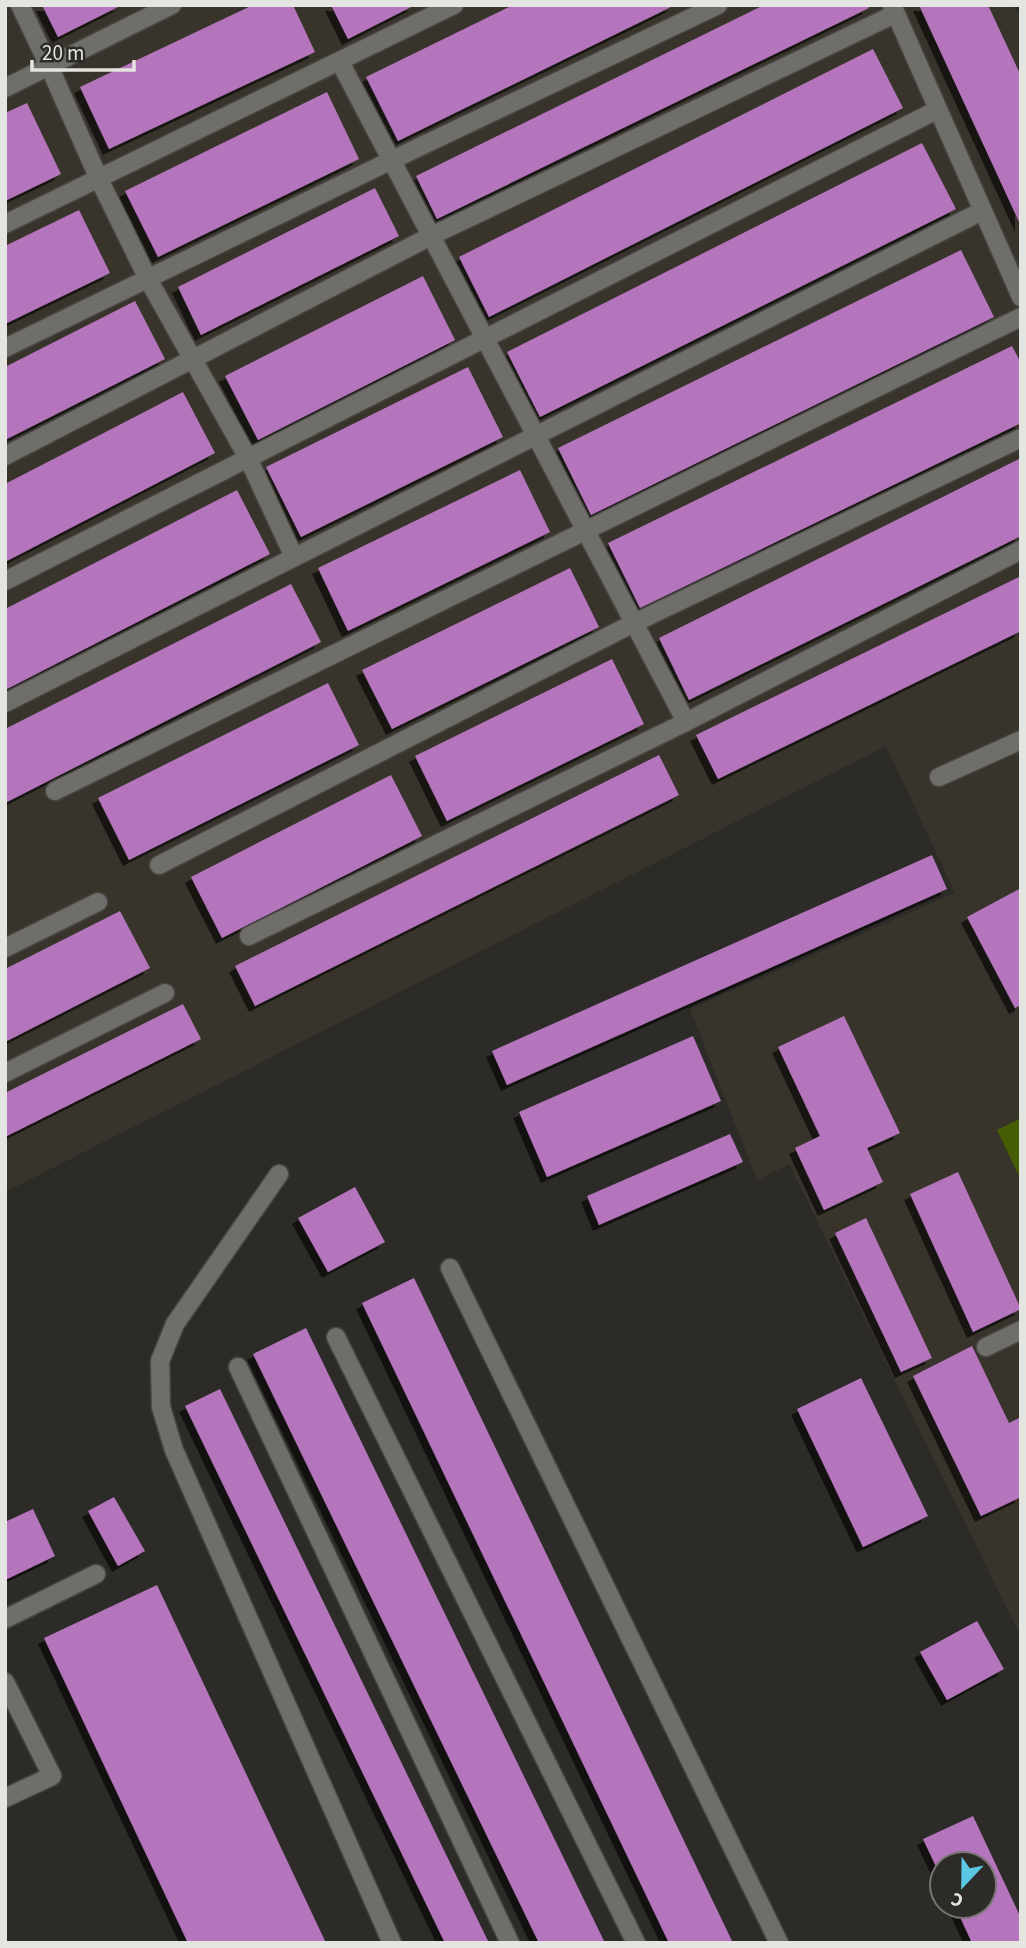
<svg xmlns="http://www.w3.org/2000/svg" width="1026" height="1948" font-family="'Source Sans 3',sans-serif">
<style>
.built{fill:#38342b}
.green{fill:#455d03}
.building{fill:#b475bc;filter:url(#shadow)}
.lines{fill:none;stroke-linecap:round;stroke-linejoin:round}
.service-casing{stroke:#474642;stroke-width:21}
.service{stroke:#6f6e6a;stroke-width:18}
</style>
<defs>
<filter id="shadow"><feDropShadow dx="-6" dy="6" stdDeviation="0" flood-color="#0009"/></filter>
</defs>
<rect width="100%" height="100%" fill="#2c2b28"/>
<!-- built -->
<path class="built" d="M5 5H1014L1021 18V1637L789 1164 757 1180 690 1009 955 893 886 746 5 1192Z"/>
<!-- green -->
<path class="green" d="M1021 1118V1180L997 1130Z"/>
<!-- building -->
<g class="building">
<path d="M42 5H122L58 37Z"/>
<path d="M253 5H293L315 52 109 149 80 87Z"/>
<path d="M331 5H415L348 39Z"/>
<path d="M513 5H675L398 141 366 77Z"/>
<path d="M764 5H867L869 8 437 219 416 176Z"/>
<path d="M919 5H988L1021 76V226Z"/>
<path d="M873 49 903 108 489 317 459 257Z"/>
<path d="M327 92 359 159 158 257 125 191Z"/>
<path d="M27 103 61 174 5 201V113Z"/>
<path d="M922 143 956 209 540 417 507 352Z"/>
<path d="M375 188 399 236 201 335 178 287Z"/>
<path d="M79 210 110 273 5 324V246Z"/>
<path d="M961 250 994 317 591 515 558 448Z"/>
<path d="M423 276 455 340 258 440 225 376Z"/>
<path d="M135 301 165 359 5 440V367Z"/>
<path d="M1012 346 1021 363V423L640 608 608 543Z"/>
<path d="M468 367 503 437 301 537 266 467Z"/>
<path d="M183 392 215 453 5 562V484Z"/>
<path d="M1021 458V536L689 700 659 638Z"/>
<path d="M520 470 550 532 348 631 318 568Z"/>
<path d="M237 490 270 554 5 690V609Z"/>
<path d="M570 568 599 627 392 729 362 670Z"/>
<path d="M1021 576V631L718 779 696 735Z"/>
<path d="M291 584 321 642 5 803V729Z"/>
<path d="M612 659 644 724 447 821 415 756Z"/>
<path d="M328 683 359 745 129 860 98 798Z"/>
<path d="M659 755 679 795 255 1006 235 966Z"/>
<path d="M391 775 422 836 222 938 191 877Z"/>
<path d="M932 855 947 889 507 1085 492 1051Z"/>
<path d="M1021 888V1005L1015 1008 967 917Z"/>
<path d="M120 911 150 968 5 1042V969Z"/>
<path d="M183 1004 201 1039 5 1137V1093Z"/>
<path d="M844 1016 900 1133 867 1148 883 1182 824 1210 795 1148 820 1136 778 1047Z"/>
<path d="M693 1036 721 1101 547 1177 519 1112Z"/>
<path d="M730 1134 743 1162 599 1225 587 1196Z"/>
<path d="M958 1172 1021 1309 973 1332 910 1194Z"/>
<path d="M355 1187 385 1242 328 1272 298 1218Z"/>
<path d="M866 1218 932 1358 901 1372 835 1233Z"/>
<path d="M414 1278 733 1943H669L362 1303Z"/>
<path d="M306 1328 605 1943H539L253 1354Z"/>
<path d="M972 1346 1009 1423 1021 1417V1497L981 1516 913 1376Z"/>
<path d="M861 1378 928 1516 863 1547 797 1409Z"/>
<path d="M220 1389 489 1943H445L185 1406Z"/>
<path d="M114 1497 145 1551 118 1566 88 1511Z"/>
<path d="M33 1509 55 1556 5 1580V1522Z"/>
<path d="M157 1585 326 1943H188L44 1638Z"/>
<path d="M977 1621 1004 1669 947 1700 920 1652Z"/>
<path d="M973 1816 1021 1918V1943H972L955 1906H984V1864H942V1879L923 1839Z"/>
</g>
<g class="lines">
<!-- service casing -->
<g class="service-casing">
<g id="service">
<path d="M172 5 49 66 99 179 148 279 248 458 294 557"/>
<path d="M892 5 1021 297"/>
<path d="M340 62 686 722 1021 550"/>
<path d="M5 88 49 66 20 5"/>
<path d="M5 224 454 5"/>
<path d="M5 348 392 160 718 5"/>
<path d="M5 456 431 236 895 14"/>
<path d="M5 581 937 110"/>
<path d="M5 703 982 211"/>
<path d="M939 777 1021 740"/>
<path d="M55 791 1021 317"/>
<path d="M159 865 634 623 1021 438"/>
<path d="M249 936 686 722"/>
<path d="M5 948 98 902"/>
<path d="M5 1073 165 993"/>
<path d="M279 1174 175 1324 160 1361 161 1407 174 1450 392 1943"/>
<path d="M450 1268 779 1943"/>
<path d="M336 1337 636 1943"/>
<path d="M986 1347 1021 1330"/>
<path d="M238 1367 510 1943"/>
<path d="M5 1619 96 1574"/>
<path d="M5 1682 52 1776 5 1798"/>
</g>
</g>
<!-- service -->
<use href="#service" class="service"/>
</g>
<!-- border -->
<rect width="1026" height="1948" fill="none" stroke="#e4e4e1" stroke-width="14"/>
<!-- north arrow -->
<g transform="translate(963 1885) rotate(202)"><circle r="33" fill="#2c2b28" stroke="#767572" stroke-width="2"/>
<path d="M0-5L12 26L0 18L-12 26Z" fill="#5ac8e5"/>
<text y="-10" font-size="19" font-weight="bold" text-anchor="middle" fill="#e4e4e1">С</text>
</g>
<!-- scale -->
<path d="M32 60v10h102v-10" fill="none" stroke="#e4e4e1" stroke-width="3.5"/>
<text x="42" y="60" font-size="21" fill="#e4e4e1" stroke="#2c2b28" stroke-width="5" paint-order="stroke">20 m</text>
</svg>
